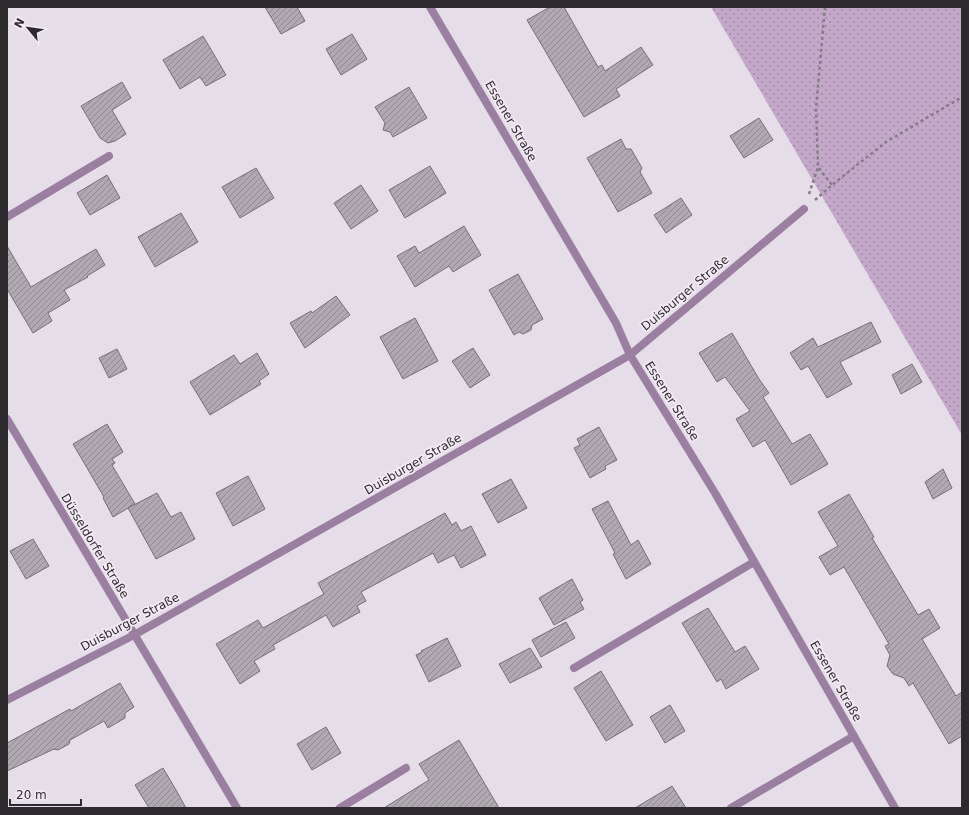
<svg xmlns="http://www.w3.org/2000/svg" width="969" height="815" font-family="'DejaVu Sans',sans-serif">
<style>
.grass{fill:url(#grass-dots)}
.building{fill:url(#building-hatch);stroke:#766e77}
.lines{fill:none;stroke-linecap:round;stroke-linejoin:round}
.path{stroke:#827d84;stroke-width:2.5;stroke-dasharray:3 3;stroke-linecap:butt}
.service{stroke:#9b7fa0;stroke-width:8}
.minor{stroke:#9b7fa0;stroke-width:8}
.labels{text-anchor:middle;stroke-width:3.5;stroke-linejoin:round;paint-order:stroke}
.street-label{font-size:12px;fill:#2d2a2e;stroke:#f3eaf4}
</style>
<defs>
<pattern id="grass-dots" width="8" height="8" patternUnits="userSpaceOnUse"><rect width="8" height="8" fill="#c4a8ca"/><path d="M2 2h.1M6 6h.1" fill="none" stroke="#a089a4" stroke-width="1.8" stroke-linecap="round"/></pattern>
<pattern id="building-hatch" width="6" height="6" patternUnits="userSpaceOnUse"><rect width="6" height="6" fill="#b1a9b2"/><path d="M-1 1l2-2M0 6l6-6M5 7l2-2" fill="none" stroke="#908a91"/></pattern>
</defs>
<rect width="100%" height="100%" fill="#e5dde7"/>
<!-- grass -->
<path class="grass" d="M711 7H962V435Z"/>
<!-- building -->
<g class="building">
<path d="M265 7H297L305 21 281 34Z"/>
<path d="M550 7H564L598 67 602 65 605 71 641 47 653 65 616 89 620 96 584 117 527 20Z"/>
<path d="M352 34 367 59 341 75 326 49Z"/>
<path d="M203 36 226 75 206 86 200 77 180 89 163 60Z"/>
<path d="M122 82 131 98 112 110 126 134 115 141 108 143 100 138 81 106Z"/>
<path d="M409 87 427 118 393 137 390 132 383 130 385 123 375 107Z"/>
<path d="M759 118 773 140 744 158 730 136Z"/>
<path d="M621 139 626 149H631L642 168 640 172 652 193 618 212 587 158Z"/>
<path d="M430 166 446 193 405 218 389 190Z"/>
<path d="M256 168 274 198 240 218 222 187Z"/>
<path d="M107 175 120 198 90 215 77 193Z"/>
<path d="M361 185 378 211 351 229 334 203Z"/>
<path d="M681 198 692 215 666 233 654 215Z"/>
<path d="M181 213 198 242 155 267 138 237Z"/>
<path d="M464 226 481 255 453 272 449 266 415 287 397 256 415 246 419 253Z"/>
<path d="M7 246 31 287 96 249 105 265 87 276 88 277 64 290 70 300 48 313 52 321 33 333 7 289Z"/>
<path d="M518 274 543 319 532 325 531 330 523 334 519 332 514 335 489 290Z"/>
<path d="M336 296 350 315 305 348 290 323 311 311 312 313Z"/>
<path d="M415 318 438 361 403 379 380 337Z"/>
<path d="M871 322 881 342 840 362 852 384 827 398 808 366 801 370 790 353 813 338 818 347Z"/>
<path d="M732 333 759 379 769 393 763 397 792 444 810 434 828 464 791 485 765 440 753 447 736 419 750 411 725 377 717 382 699 353Z"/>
<path d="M473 348 490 375 470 388 452 361Z"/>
<path d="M117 349 127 369 109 378 99 358Z"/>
<path d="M257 353 269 374 259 381 261 384 210 415 190 382 234 355 240 364Z"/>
<path d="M912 364 922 382 901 394 892 375Z"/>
<path d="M107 424 123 452 112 459 115 463 112 465 135 504 113 517 103 498 104 497 73 444Z"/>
<path d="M599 427 617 460 605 466 606 469 590 478 574 448 580 445 577 439Z"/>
<path d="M943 469 952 488 933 499 925 482Z"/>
<path d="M248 476 265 509 233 526 216 493Z"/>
<path d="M511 479 527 508 498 523 482 494Z"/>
<path d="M157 493 171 517 181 512 195 539 156 559 128 508Z"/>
<path d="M849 494 874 537 872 538 918 615 929 609 940 628 922 639 956 696 962 692V736L949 744 913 683 909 686 904 678 893 674 887 666 890 655 885 646 889 644 844 567 830 575 819 557 838 546 818 512Z"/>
<path d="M608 501 631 545 638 540 651 564 626 579 613 554 615 553 592 509Z"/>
<path d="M445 513 452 525 456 522 461 531 471 526 486 555 461 568 454 555 438 563 433 553 361 592 366 601 357 606 360 612 333 627 326 615 273 645 275 649 254 661 260 671 240 684 216 644 258 620 263 628 324 594 318 583Z"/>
<path d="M33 539 49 566 26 579 10 551Z"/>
<path d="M572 579 583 600 580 602 584 609 554 625 539 598Z"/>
<path d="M708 608 735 652 745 646 759 669 726 689 721 679 717 682 682 623Z"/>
<path d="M566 622 575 638 541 657 532 640Z"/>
<path d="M447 638 461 666 429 682 416 655 422 652 421 651Z"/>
<path d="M530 648 542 667 510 683 499 664Z"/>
<path d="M601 671 633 725 606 741 574 688Z"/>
<path d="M120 683 134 707 125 713V718L108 728 104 721 70 740 69 744 58 750 54 749 7 771V743L70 709 71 711Z"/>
<path d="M670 705 685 731 665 743 650 717Z"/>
<path d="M326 727 341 753 312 770 297 744Z"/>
<path d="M459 740 499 808H384L429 780 419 764Z"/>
<path d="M163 768 176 790 186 808H149L135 785Z"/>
<path d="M672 786 686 808H635Z"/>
</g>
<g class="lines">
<!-- path -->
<g class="path">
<path d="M825 7 816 108 818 167 832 185"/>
<path d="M809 194 818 167"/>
<path d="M815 200 832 185 886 142 962 97"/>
</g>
<!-- service -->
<g class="service">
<path d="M7 217 109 156"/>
<path d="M574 668 754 562"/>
<path d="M340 808 406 768"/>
<path d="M731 808 854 736"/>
</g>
<!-- minor -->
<g class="minor">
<path d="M430 7 616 323 630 355 715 493 895 808"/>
<path d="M7 419 237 808"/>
<path d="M7 700 134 635 630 355 804 209"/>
</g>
</g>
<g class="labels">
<!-- street labels -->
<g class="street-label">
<text transform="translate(511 121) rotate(60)" y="4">Essener Straße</text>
<text transform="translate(685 293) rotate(-40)" y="4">Duisburger Straße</text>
<text transform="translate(672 401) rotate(58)" y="4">Essener Straße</text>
<text transform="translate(413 464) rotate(-30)" y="4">Duisburger Straße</text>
<text transform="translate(95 546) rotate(59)" y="4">Düsseldorfer Straße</text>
<text transform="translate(130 622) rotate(-28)" y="4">Duisburger Straße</text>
<text transform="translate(836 681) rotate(60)" y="4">Essener Straße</text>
</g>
</g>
<!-- border -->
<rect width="969" height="815" fill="none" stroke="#2d2a2e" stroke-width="16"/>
<!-- north arrow -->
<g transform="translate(28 28) rotate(299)" stroke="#f3eaf4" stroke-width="3" paint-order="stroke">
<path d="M0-3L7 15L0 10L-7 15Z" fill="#2d2a2e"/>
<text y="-6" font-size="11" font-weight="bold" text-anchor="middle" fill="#2d2a2e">N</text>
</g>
<!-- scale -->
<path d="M10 799v6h71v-6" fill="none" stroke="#2d2a2e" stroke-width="2"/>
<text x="16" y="799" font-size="12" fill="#2d2a2e" stroke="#f3eaf4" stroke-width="3" paint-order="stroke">20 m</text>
</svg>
